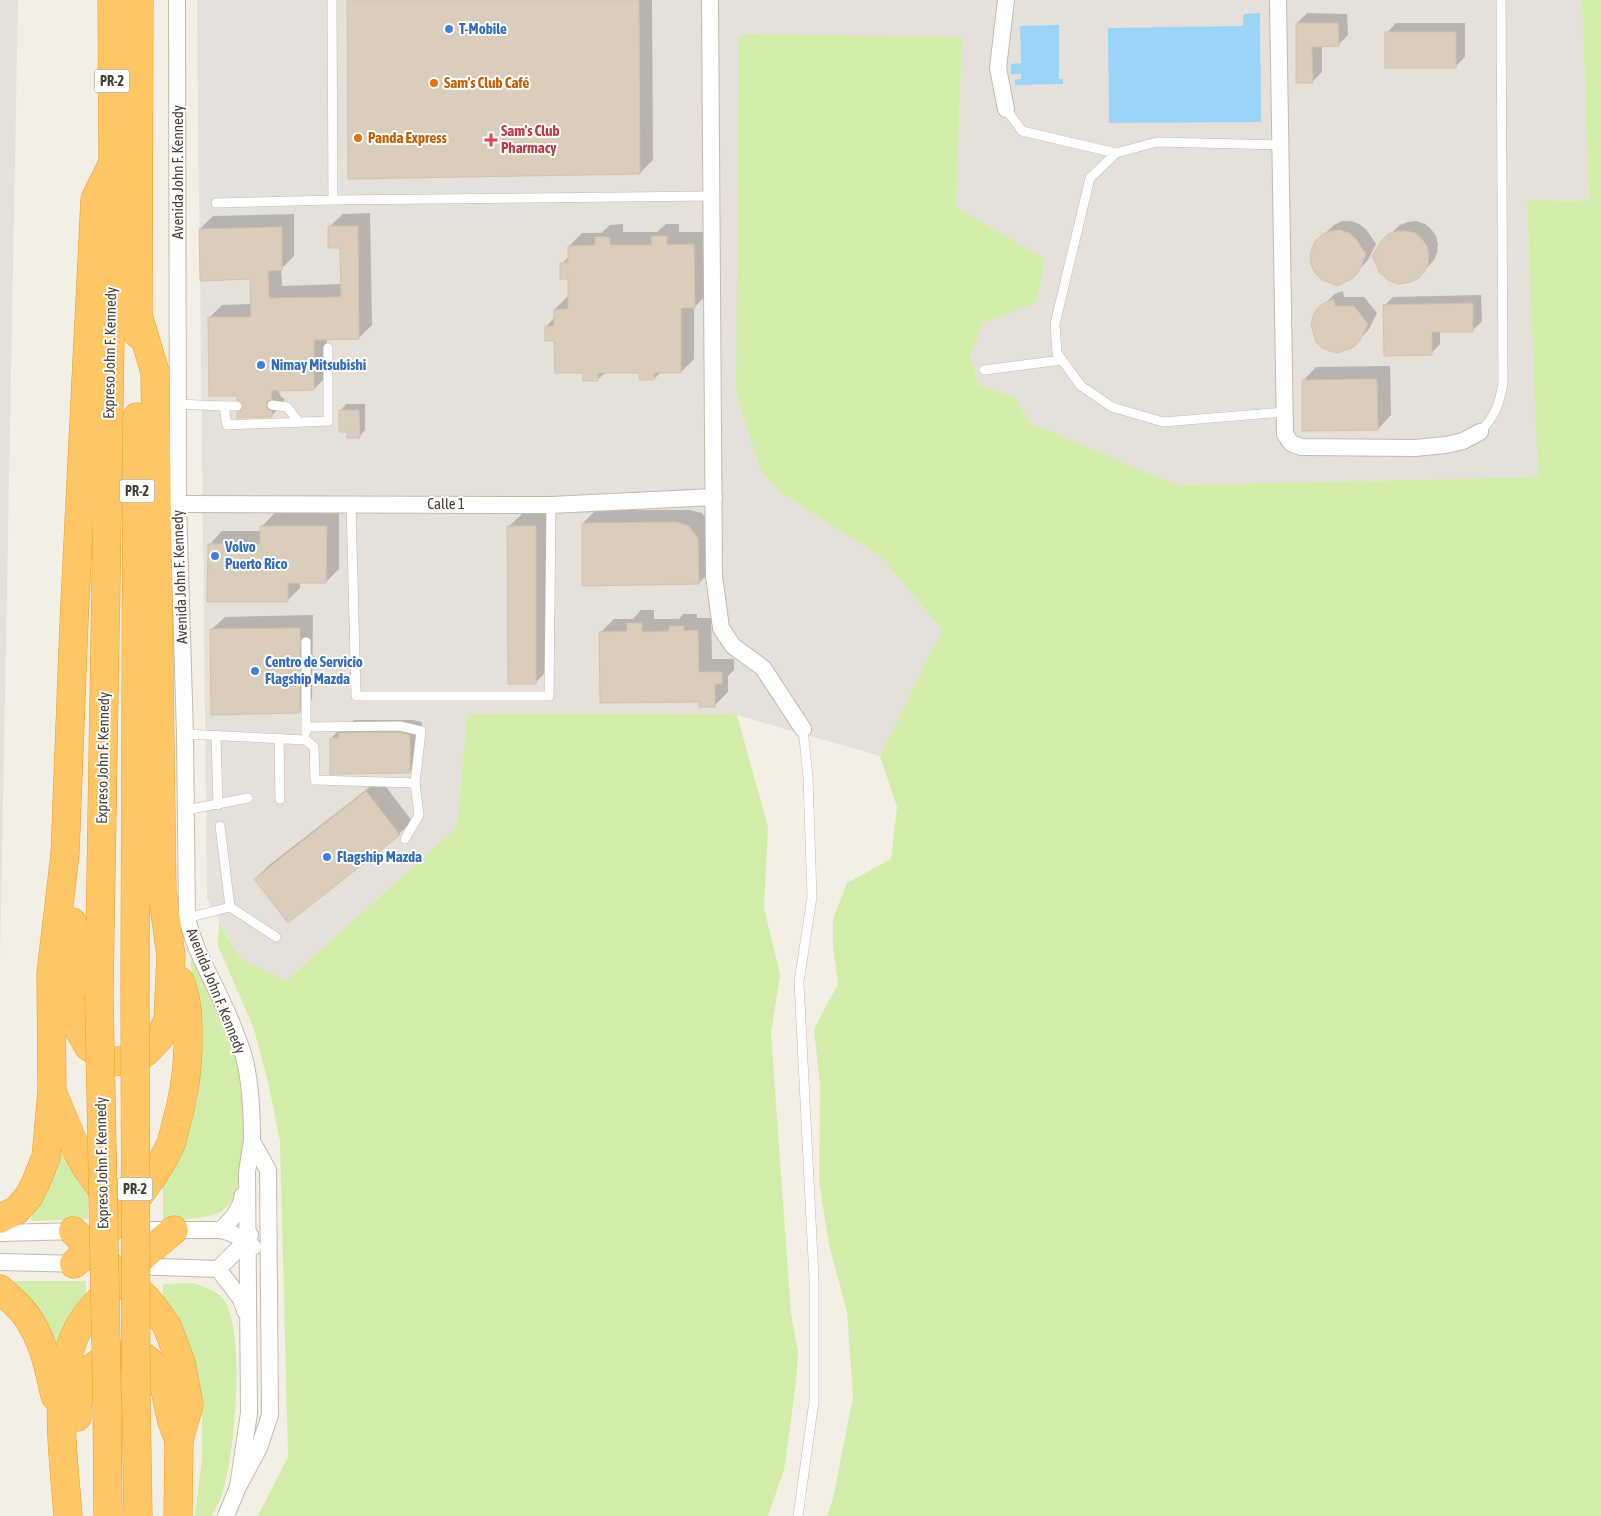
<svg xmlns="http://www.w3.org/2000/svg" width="1601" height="1516" font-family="'Asap Condensed',sans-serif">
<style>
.industrial{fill:#e6e0da}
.green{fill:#d1eda9}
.parking{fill:#e4e1dd}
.water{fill:#9ad5f8}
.shadow{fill:#0003}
.building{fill:#dacdbc;stroke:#d3c2ab}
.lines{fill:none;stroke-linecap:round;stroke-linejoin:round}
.service-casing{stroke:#c4b9a9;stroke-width:10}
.minor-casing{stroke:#c4b9a9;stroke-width:18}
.motorway-casing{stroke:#ee9c25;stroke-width:29}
.service{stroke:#fff;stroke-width:9}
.minor{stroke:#fff;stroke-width:16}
.motorway{stroke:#ffc665;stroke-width:28}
.motorway-bridge-casing{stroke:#ee9c25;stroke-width:29;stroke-linecap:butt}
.motorway-bridge{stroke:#ffc665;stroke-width:28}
.shop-dot{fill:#3f7fe0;stroke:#fff;stroke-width:2}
.food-dot{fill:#e8710a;stroke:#fff;stroke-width:2}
.health-dot{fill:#e0444e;stroke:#fff;stroke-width:2}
.labels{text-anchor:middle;stroke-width:4;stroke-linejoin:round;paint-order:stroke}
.shield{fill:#fff;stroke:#7e7971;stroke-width:1}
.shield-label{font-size:14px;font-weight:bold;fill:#473f34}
.shop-label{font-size:15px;font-weight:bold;fill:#366cbe;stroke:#fff;text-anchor:start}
.food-label{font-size:15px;font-weight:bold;fill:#c56008;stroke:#fff;text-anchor:start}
.health-label{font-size:15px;font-weight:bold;fill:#be3a42;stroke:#fff;text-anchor:start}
.street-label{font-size:15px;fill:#473f34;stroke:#fff}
</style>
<rect width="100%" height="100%" fill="#f4efe5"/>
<!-- industrial -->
<g class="industrial">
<path d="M0 0H18L0 962Z"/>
<path d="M197 0H1582L1589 201 1527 200 1539 477 1177 485 1030 423 1015 397 979 385 970 355 983 323 1036 303 1045 259 956 207 962 37 736 393 760 469 781 493 880 556 942 630 880 756 733 714H467L457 827 286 981 240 958 207 899Z"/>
</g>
<!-- green -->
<g class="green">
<path d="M1582 0H1601V1516H827L833 1499 853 1397 847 1312 829 1245 819 1181 820 1085 814 1029 838 984 833 946V919L847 883 891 859 897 807 880 756 942 630 880 556 781 493 760 469 736 393 739 34 962 37 956 207 1045 259 1036 303 983 323 970 355 979 385 1015 397 1030 423 1177 485 1538 477 1527 200 1589 201Z"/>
<path d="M467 714H733L737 715 768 827 764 908 780 975 771 1033 791 1314 798 1352 796 1383 784 1470 768 1516H258L288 1457 280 1141 269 1086 254 1029 218 946 219 922 240 958 286 981 457 827Z"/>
<path d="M193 961C206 991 224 1021 234 1052 244 1082 247 1162 236 1192 234 1199 229 1205 223 1210 207 1221 182 1218 163 1220V1184L178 1161 185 1144 194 1114 198 1096 199 1080 195 987 190 962Z"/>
<path d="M61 1147 79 1182 88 1193V1219L31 1221C31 1212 40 1205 45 1197 54 1182 56 1163 61 1147Z"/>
<path d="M7 1281H86V1300L58 1356Z"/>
<path d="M193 1283C204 1287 214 1289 223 1299 246 1328 235 1448 225 1484 223 1495 217 1506 212 1516H195L202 1457V1402L163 1303V1284Z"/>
</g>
<!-- parking -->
<path class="parking" d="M197 0H323L325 181 536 176V219L214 228V207H199Z"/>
<!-- water -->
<g class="water">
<path d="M1260 13 1261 122 1109 123 1108 28 1243 26 1244 14Z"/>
<path d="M1059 25V79H1063V84L1015 85V80L1021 79V74H1011V64L1021 63 1020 26Z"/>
</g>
<!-- shadow -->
<g class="shadow">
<path d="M348 0H652L653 160 640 173Z"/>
<path d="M1307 13 1347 14 1348 35 1338 45 1322 46V72L1312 82 1297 23Z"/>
<path d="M1396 23H1465V57L1455 67 1387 33Z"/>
<path d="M370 213 372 325 359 338H327V376L314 389 278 390 281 397 284 398V403L271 416 239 413 244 407 209 318 222 305 252 304V278L200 229 213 216 294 214V256L281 269 282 286 342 284V247L329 227 343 214Z"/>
<path d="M1342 221H1351L1359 224 1366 229 1376 244 1368 260 1352 277 1317 241 1334 225Z"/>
<path d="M1416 221 1425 224 1431 229 1436 236 1438 244 1437 253 1434 260 1418 277 1383 241 1400 225 1408 222Z"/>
<path d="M623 224V232H657L666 224H679V232H707V294L694 308V359L681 372H661L654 379 641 371 606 372 597 380 584 372 546 327 555 317V309L568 296 569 277 562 264 569 256V246L582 233H601L610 225Z"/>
<path d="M1343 291 1344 297H1364L1377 313 1369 329 1353 346 1318 310 1335 294Z"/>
<path d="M1481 295 1482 321 1473 330H1440V344L1431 354 1384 306 1393 297Z"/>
<path d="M1390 366 1391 415 1378 429 1303 381 1316 367Z"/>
<path d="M346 404H365V430L359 437 340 411Z"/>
<path d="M596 510H689L702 513 711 525 712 570 699 583 583 523Z"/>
<path d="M275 513H339V569L326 582H300V588L287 601 209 545 222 531H262V526Z"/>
<path d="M522 514H548L549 669 536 682 508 527Z"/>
<path d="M641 610H654V619H679L683 614H697V618H711L712 659H734V670L728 676V692L715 705 700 701 601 632 614 619H633Z"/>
<path d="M313 615 312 699 299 712 211 630 225 617Z"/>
<path d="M354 720H413L422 722V759L409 772 331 738 344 725H349Z"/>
<path d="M380 779 412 821 399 834 255 879 268 866Z"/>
</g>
<!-- building -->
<g class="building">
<path d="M347 0H639L640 174 348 179Z"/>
<path d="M1296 23H1338L1339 46 1312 47 1313 83H1296Z"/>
<rect x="1385" y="32" width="71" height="36"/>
<path d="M328 226H358L359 339 314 340V390L271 391 272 399 267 401 266 405 268 410 272 411V417L237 418V412L242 410 243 406 241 401 237 400V396H209L208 317H251L250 279 200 281 199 229 282 227V270L268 271 269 298 341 297 340 248H328Z"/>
<path d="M1340 230 1349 233 1356 239 1366 254 1359 271 1353 278 1337 286 1321 279 1315 273 1311 265 1310 256 1312 248 1316 240 1323 234 1331 231Z"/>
<path d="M1397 231H1406L1415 233 1422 239 1427 246 1429 255 1428 264 1424 272 1419 278 1411 282 1398 284 1388 280 1380 273 1372 256 1382 240 1388 234Z"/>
<path d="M651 236H667V245L694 244 695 308H681V373H654V380H639V373H598V381H583V373H555L554 341H545V326H554V309H568V279H560V263H568V246L595 245V237H610V245H652Z"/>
<path d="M1334 299 1335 306H1354L1368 324 1360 340 1354 347 1338 353 1330 351 1322 348 1316 342 1311 325 1313 317 1317 309 1324 303Z"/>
<path d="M1473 303V332H1432V355L1384 356 1383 305Z"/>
<path d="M1377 379 1378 430 1302 431V380Z"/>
<path d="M339 410H359L360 438H347V432H339Z"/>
<path d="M676 522 689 526 698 538 699 584 582 586V523Z"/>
<path d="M260 526H327L326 583H288V602H207L208 544H260Z"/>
<path d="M507 526H536V684H508Z"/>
<path d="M627 623H642V632L669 631V626H684V631L698 630 699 672H722V684H715V707H699V702L600 703 599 632 627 631Z"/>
<path d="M300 628V713L211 715 210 629Z"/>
<path d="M399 732 410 735V773L330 774V738H339V733Z"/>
<path d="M366 791 400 835 288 923 254 879Z"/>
</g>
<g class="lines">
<!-- service casing -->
<g class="service-casing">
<g id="service">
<path d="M1006 109 1022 131 1116 153"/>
<path d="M1280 145 1157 142 1116 153 1090 178 1055 324 1057 353 1081 386 1112 407 1163 422 1285 412"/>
<path d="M333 200 711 196"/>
<path d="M216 203 333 200 332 0"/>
<path d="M984 370 1062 360"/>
<path d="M178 404 224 406 227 425 328 421V348"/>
<path d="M272 405 287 407 299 422"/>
<path d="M224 406H237"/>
<path d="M1480 432C1495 416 1500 404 1503 382L1501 0"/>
<path d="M351 504 356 696H549L551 505"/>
<path d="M306 732V642"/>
<path d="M185 734 306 740 314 747 315 780 415 783 421 731 400 726 306 727"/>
<path d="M216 735 218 805"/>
<path d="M279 738 280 799"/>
<path d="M186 810 248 798"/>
<path d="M405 839 419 815 415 783"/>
<path d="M230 907 276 937"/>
<path d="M187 918 230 907 220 826"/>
<path d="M798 1516 814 1401V1279L799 982 812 897 808 777 803 729"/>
</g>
</g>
<!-- minor casing -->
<g class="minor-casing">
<g id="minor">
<path d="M177 0 178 504 185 734 187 918C196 956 218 988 232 1024 236 1035 241 1046 244 1057 250 1080 252 1117 252 1141"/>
<path d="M710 0 714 576 721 628 733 646 763 668 803 729"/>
<path d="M1278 0 1285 434 1291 443 1301 447 1415 448 1446 445 1463 441 1480 432"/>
<path d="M1006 109 998 68 1006 0"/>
<path d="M178 504 551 505 714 497"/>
<path d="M127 1230H221C233 1233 244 1237 253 1247"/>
<path d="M221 1230C232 1219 240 1211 243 1195"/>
<path d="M0 1233 80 1231"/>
<path d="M0 1262 83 1264"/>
<path d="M130 1266 218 1269 247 1240 250 1235"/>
<path d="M218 1269 241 1299 245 1311"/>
<path d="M226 1516 238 1487 259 1448 270 1415 268 1170 252 1141 247 1172 249 1413 238 1487"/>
</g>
</g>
<!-- motorway casing -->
<g class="motorway-casing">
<g id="motorway">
<path d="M138 334 139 0"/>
<path d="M72 922 74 1021 88 1046 111 1062 136 1059 147 1051 160 1037 168 1020 171 956 162 891 155 372 138 315"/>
<path d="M135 983 137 417"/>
<path d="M99 994 113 163 112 0"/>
<path d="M53 1094 76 1149 86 1167 110 1201"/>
<path d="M0 1219 17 1210 29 1196 36 1182 46 1157 52 1091 51 973 65 854 74 622 95 199 113 163"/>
<path d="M73 1231 121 1277 146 1298 160 1316 167 1326 181 1363 189 1405 179 1440 178 1516"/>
<path d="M74 1264C111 1229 148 1192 170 1146 173 1139 174 1131 176 1124 184 1098 187 1075 188 1049 188 1026 189 1003 180 981"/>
<path d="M0 1289C8 1297 18 1305 25 1314 43 1338 49 1368 55 1396"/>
<path d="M136 1396 138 1516"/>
<path d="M107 1397 108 1516"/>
<path d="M77 1417C77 1402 78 1386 87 1373 97 1360 128 1349 143 1357 147 1359 152 1364 154 1367 166 1382 167 1401 171 1418 173 1426 176 1433 179 1440"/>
<path d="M68 1516C64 1457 52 1391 75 1335 81 1321 92 1308 102 1298 124 1273 148 1251 174 1230"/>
</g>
</g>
<!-- service -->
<use href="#service" class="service"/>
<!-- minor -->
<use href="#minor" class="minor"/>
<!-- motorway -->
<use href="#motorway" class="motorway"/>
<!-- motorway-bridge casing -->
<g class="motorway-bridge-casing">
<g id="motorway-bridge">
<path d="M135 983 136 1396"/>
<path d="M99 994 107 1397"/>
</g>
</g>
<!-- motorway-bridge -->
<use href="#motorway-bridge" class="motorway-bridge"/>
</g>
<!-- markers -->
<g class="shop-dot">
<circle cx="449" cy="29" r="5"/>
<circle cx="261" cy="365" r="5"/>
<circle cx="215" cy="556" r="5"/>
<circle cx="255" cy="671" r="5"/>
<circle cx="327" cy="857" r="5"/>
</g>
<g class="food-dot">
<circle cx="434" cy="83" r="5"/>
<circle cx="358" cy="138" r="5"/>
</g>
<path class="health-dot" d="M488.5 132.5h5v5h5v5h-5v5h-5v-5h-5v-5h5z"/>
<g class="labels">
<!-- shield labels -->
<g class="shield">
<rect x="94.5" y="69.5" width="35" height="23" rx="4"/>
<rect x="119.5" y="479.5" width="35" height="23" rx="4"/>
<rect x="117.5" y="1177.5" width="35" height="23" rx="4"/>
</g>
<g class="shield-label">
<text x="112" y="86">PR-2</text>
<text x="137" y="496">PR-2</text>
<text x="135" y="1194">PR-2</text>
</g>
<!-- shop labels -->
<g class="shop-label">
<text x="459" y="34">T-Mobile</text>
<text x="271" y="370">Nimay Mitsubishi</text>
<text x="225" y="552">Volvo<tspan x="225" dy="17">Puerto Rico</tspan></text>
<text x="265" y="667">Centro de Servicio<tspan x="265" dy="17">Flagship Mazda</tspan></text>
<text x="337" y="862">Flagship Mazda</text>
</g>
<!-- food labels -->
<g class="food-label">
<text x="444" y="88">Sam's Club Café</text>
<text x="368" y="143">Panda Express</text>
</g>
<!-- health labels -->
<g class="health-label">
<text x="501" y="136">Sam's Club<tspan x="501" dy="17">Pharmacy</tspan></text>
</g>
<!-- street labels -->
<g class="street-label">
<text transform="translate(178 172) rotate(-90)" y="5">Avenida John F. Kennedy</text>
<text transform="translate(110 353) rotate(-89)" y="5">Expreso John F. Kennedy</text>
<text x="446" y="509">Calle 1</text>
<text transform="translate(180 577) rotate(-92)" y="5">Avenida John F. Kennedy</text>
<text transform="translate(103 758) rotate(-89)" y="5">Expreso John F. Kennedy</text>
<text transform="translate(216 991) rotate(68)" y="5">Avenida John F. Kennedy</text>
<text transform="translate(102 1163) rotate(-91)" y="5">Expreso John F. Kennedy</text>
</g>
</g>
</svg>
